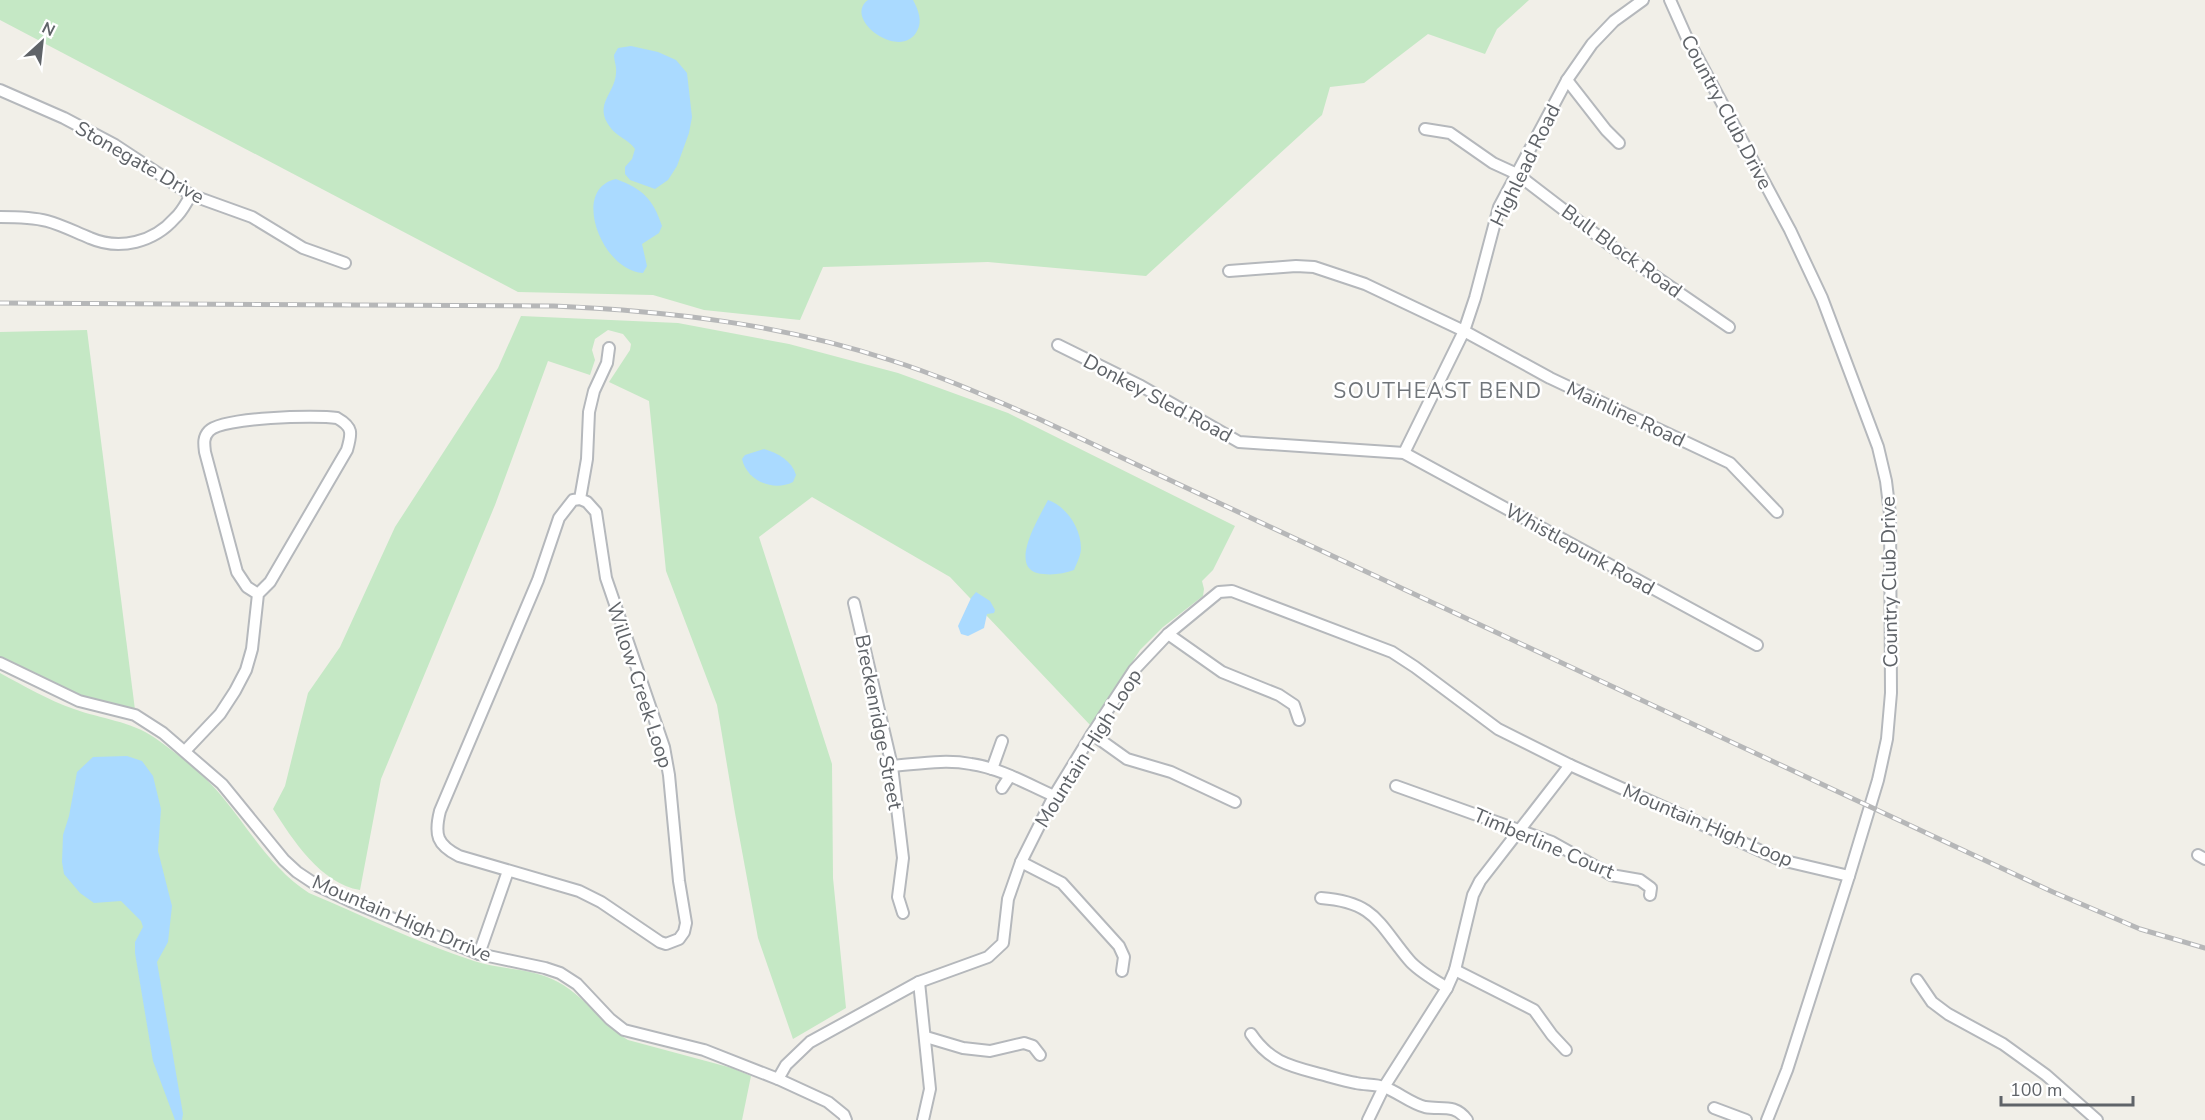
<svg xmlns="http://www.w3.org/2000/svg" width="2205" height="1120" font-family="'Nunito Sans',sans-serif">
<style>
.green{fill:#c5e8c5}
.water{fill:#aadaff}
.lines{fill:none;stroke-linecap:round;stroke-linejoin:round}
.minor-casing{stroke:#b5b8bc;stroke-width:14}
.minor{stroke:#fff;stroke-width:10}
.rail-casing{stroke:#b6b7b8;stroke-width:5}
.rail{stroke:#fff;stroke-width:3;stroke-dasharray:9;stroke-linecap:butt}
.labels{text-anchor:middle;stroke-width:5;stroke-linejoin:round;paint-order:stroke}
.street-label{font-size:20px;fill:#5f6368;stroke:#fff}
.neighbourhood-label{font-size:21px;letter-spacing:1.5px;fill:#70757a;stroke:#fff}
</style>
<rect width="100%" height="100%" fill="#f1efe8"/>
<!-- green -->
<g class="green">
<path d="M0 0H1529L1497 29 1485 54 1428 34 1364 83 1330 87 1322 115 1146 276 988 262 823 267 800 320 704 310 653 295 518 292 0 20Z"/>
<path d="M521 316 678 323 789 344 898 373 1008 413 1235 526 1213 570 1202 581 1204 589 1203 596 1163 627 1140 650 1091 726 950 577 812 497 759 537 832 764 833 878 846 1008 793 1039 758 938 735 813 717 705 666 571 649 401 609 382 630 350 631 344 623 334 608 330 595 339 592 350 595 360 590 375 548 361 495 505 381 779 360 890C321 884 292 839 273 809L285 786 308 693 340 647 395 527 498 368Z"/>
<path d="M87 330 135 710 69 692 0 657V332Z"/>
<path d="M0 673C24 686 48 700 74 709 101 719 131 721 155 738 179 755 206 776 224 799 251 832 272 869 309 893 364 916 418 943 474 961 501 970 534 968 558 982 585 996 602 1025 628 1040L732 1068 751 1076 742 1120H0Z"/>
</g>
<!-- water -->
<g class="water">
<path d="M868 0H913C918 9 923 21 917 31 901 62 842 19 868 0Z"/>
<path d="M631 46 658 52 676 60 687 73 692 117 689 133 677 166 668 180 655 189 630 180 625 174V167L632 159 635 149C628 139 617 137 610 127 593 104 615 94 616 73 617 67 614 61 614 55L618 48Z"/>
<path d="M616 179C643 189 653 199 662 226L659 233 642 244 647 266 643 273C602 271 570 189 616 179Z"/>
<path d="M764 449C778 453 792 461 796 475L793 482C773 492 747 481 742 459L745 455Z"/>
<path d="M1048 500C1066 506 1081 528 1081 548 1081 555 1077 563 1074 570 1063 574 1050 576 1037 573 1009 565 1040 516 1048 500Z"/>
<path d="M976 592 990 601 995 610 994 613 987 614 984 628 968 636 961 634 958 626 971 598Z"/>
<path d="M127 756 142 761 153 776 161 809 158 851 172 906 168 942 157 962 183 1114 182 1120H175L153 1061 135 953V942L143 927 141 921 121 901 94 903 80 893 64 874 62 862 63 835 69 816 77 772 93 757Z"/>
</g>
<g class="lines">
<!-- minor casing -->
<g class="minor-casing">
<g id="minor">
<path d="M1670 0 1686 36 1790 230 1822 298 1878 447 1886 481 1890 514 1891 693 1887 739 1878 780 1849 876 1787 1070 1767 1120"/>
<path d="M1567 80 1606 130 1619 143"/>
<path d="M0 90 64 118 115 145 191 195 252 217 303 248 345 263"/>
<path d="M1425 129 1450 133 1493 163 1517 174 1611 246 1729 327"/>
<path d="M0 217C15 217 32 217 47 221 62 225 75 232 90 238 120 251 154 242 175 218 182 212 186 203 191 195"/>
<path d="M1229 271 1296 266 1314 267 1365 284 1464 331 1550 378 1730 463 1777 512"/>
<path d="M1058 345 1141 386 1239 442 1404 453 1757 645"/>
<path d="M1404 453 1464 331 1475 298 1499 207 1567 80 1592 44 1614 21 1643 0"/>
<path d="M580 499 587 502 596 512 606 578 664 747 669 775 679 881 686 923 684 932 679 939 666 944 660 942 601 902 579 891 459 856C437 845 434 835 440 811L538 580 559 518 573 500 580 499 587 459 589 412 594 391 607 363 609 348"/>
<path d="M854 603 892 766 903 858 898 897 903 913"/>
<path d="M1168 634 1222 672 1279 695 1294 705 1299 720"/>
<path d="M0 663 79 701 135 715 163 733 222 784 284 860 297 872 318 886 350 901 479 954 545 968 560 973 577 984 610 1019 624 1030 704 1050 778 1079 828 1102 844 1115 846 1120"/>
<path d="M1092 734 1127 759 1171 772 1235 802"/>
<path d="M185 751 220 714 235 691 246 670 252 649 258 594 270 582 347 450C352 433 353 427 337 418 317 415 222 417 209 431 203 437 204 444 205 452L237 572 247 587 258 594"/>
<path d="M892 766C918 764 945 759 971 764 1000 768 1027 784 1054 796"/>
<path d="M992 769 1002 741"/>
<path d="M1396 786 1552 842 1611 875 1640 880 1651 888 1650 895"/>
<path d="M1002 788 1010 776"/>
<path d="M2198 855 2205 859"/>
<path d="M1021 862 1062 883 1119 946 1124 957 1122 971"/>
<path d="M1321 898C1375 902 1378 923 1409 960 1418 971 1435 980 1447 988"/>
<path d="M479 954 508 871"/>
<path d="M1455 970 1534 1010 1552 1035 1566 1050"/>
<path d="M1917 980 1932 1002 1948 1014 2003 1044 2046 1075 2097 1120"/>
<path d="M919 982 930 1089 923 1120"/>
<path d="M1251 1034C1270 1062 1290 1066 1320 1074 1332 1077 1344 1081 1356 1083 1365 1085 1375 1084 1384 1087 1398 1092 1410 1103 1425 1107 1441 1110 1455 1103 1467 1120"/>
<path d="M926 1037 963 1048 990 1051 1024 1043 1033 1046 1040 1055"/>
<path d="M778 1079 786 1065 810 1042 919 982 988 957 1003 943 1008 899 1021 862 1054 796 1092 734 1134 670 1168 634 1219 592 1232 591 1392 652 1415 667 1498 729 1570 765 1781 860 1849 876"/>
<path d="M1714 1108 1746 1120"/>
<path d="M1368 1120 1384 1087 1447 988 1455 970 1473 895 1480 881 1570 765"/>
</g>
</g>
<!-- minor -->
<use href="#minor" class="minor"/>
<!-- rail casing -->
<g class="rail-casing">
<path id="rail" d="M0 303 554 306C668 311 781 324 890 360 941 376 990 398 1039 419L2053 892 2140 929 2205 948"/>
</g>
<!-- rail -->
<use href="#rail" class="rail"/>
</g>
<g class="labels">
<!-- street labels -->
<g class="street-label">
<text transform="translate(1727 112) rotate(62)" y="7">Country Club Drive</text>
<text transform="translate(140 162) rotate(30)" y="7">Stonegate Drive</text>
<text transform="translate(1525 165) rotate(-64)" y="7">Highlead Road</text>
<text transform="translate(1622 251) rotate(36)" y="7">Bull Block Road</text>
<text transform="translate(1158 398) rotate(28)" y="7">Donkey Sled Road</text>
<text transform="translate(1626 414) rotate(25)" y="7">Mainline Road</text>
<text transform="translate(1580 549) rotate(29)" y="7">Whistlepunk Road</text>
<text transform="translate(1889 582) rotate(-91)" y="7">Country Club Drive</text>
<text transform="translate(640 685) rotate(72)" y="7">Willow Creek Loop</text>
<text transform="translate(879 722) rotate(79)" y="7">Breckenridge Street</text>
<text transform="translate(1088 748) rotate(-58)" y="7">Mountain High Loop</text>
<text transform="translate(1708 825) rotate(23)" y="7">Mountain High Loop</text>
<text transform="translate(1544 843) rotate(23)" y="7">Timberline Court</text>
<text transform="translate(402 918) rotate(23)" y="7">Mountain High Drrive</text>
</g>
<!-- neighbourhood labels -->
<g class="neighbourhood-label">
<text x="1438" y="398">SOUTHEAST BEND</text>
</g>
</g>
<!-- north arrow -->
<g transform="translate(42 42) rotate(27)" stroke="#ffffff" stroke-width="4.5" paint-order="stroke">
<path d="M0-4.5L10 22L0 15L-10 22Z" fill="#5f6368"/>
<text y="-9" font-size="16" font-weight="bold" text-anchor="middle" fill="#5f6368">N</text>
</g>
<!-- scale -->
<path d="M2001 1096v9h132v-9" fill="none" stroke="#5f6368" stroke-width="3"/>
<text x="2010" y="1096" font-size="18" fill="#5f6368" stroke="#ffffff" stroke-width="4.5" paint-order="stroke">100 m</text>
</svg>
